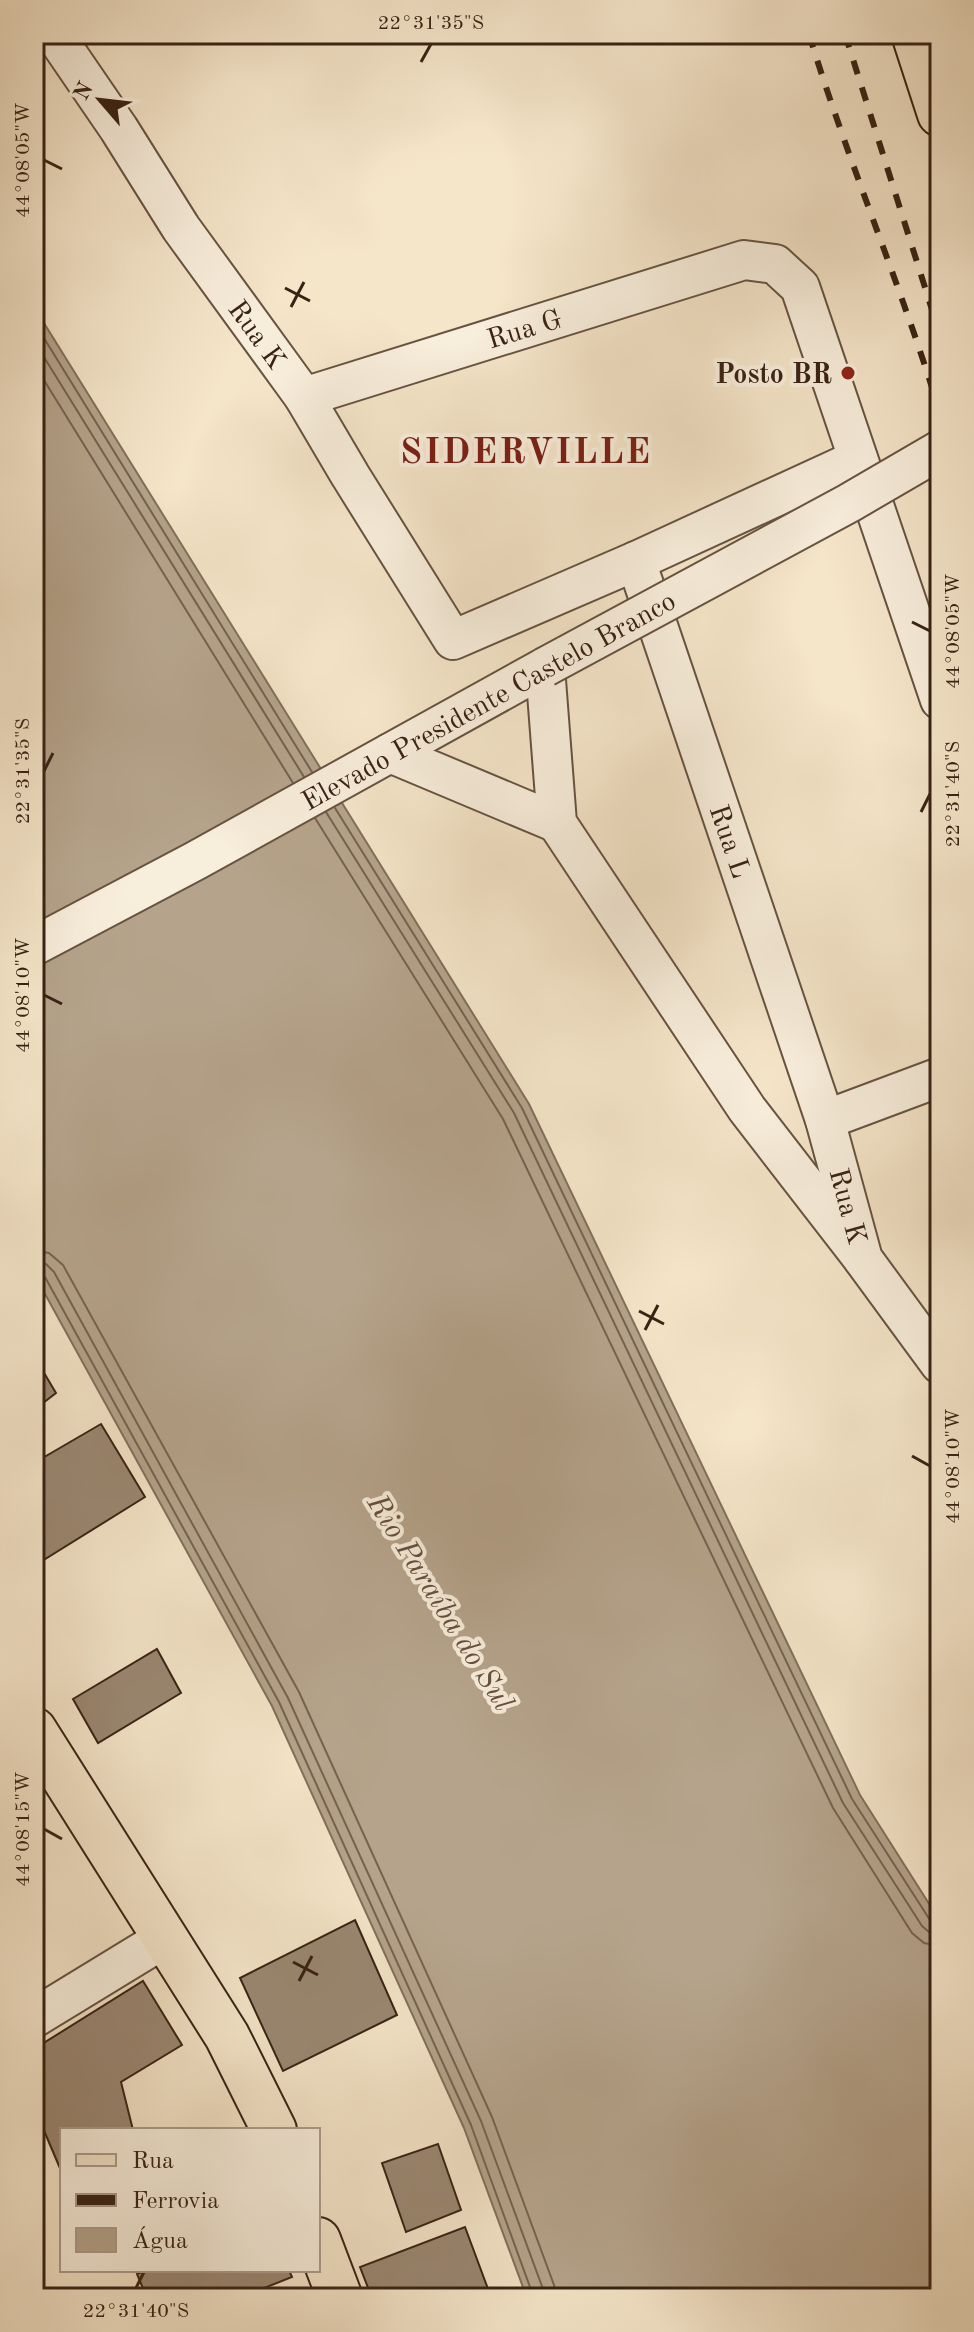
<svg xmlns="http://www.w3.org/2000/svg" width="974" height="2332" font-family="'Old Standard TT',serif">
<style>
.water{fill:#b5a38b;stroke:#836f5b;stroke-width:2}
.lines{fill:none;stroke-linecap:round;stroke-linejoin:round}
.shore{stroke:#766250;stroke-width:2}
.building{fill:#9a8772;stroke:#382214;stroke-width:2}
.minor-casing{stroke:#675341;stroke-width:42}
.major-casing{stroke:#382214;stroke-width:48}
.minor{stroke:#f8eedc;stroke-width:38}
.major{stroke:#f5e5c9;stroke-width:44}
.rail{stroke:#382214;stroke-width:6;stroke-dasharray:14 14;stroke-linecap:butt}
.minor-bridge-casing{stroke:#675341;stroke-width:42;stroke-linecap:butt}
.minor-bridge{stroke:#f8eedc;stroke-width:38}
.ticks{fill:none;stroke:#382214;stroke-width:3}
.poi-dot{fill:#8f2418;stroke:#f8eedc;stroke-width:3}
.labels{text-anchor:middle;stroke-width:8;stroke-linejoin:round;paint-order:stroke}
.street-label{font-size:28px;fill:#382214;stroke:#f8eedc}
.poi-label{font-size:28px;font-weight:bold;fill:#382214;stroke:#f8eedc;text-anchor:end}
.water-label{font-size:30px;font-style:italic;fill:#644f3e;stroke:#f8eedc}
.district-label{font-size:36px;font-weight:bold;letter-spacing:2px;fill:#7a1f14;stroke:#f8eedc}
.neatline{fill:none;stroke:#382214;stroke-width:3}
.ticks-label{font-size:20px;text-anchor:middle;fill:#382214}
</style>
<rect width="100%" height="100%" fill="#f5e5c9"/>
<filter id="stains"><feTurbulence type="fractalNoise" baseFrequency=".0025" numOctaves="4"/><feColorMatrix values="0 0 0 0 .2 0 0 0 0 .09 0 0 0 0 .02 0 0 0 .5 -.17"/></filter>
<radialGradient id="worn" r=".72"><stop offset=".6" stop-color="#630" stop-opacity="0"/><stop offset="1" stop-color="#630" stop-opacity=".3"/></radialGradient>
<!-- water -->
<path class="water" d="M34 307 529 1104 860 1795 940 1921V2298H527L464 2128 272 1706 34 1274Z"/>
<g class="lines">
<!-- shore -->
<g class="shore">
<path d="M34 322 312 772"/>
<path d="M34 341 304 777"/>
<path d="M34 364 293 783"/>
<path d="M335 808 522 1108 852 1799 930 1920 934 1924H940"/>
<path d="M326 812 514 1113 843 1803 922 1926 929 1932 940 1934"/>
<path d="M315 818 503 1119 833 1808 912 1933 924 1943 940 1946"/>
<path d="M34 1250 49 1253 63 1265 299 1692 492 2117 554 2285 556 2298"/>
<path d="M34 1262 46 1264 54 1272 288 1698 481 2121 543 2289 544 2298"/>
<path d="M34 1272 40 1273 45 1277 279 1702 471 2125 534 2298"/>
</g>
</g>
<!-- building -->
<g class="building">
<path d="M34 1356 56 1393 34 1410Z"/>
<path d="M101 1424 145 1497 34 1566V1463Z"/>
<path d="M157 1649 181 1693 98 1743 73 1699Z"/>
<path d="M355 1920 397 2015 283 2071 240 1978Z"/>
<path d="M143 1981 182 2045 121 2082 133 2130H62V2173L34 2107V2049Z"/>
<path d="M438 2144 461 2210 406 2232 382 2163Z"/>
<path d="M465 2227 491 2297 372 2298 360 2267Z"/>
<path d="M147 2270H289L292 2277 239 2298H147L137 2274Z"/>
</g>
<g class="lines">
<!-- minor casing -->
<g class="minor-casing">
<g id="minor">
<path d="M54 34 119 129 181 228 304 397 350 475 453 640 636 561 858 459"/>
<path d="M304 397 744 260 775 264 800 287 940 700"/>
<path d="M636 561 825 1120 863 1259 940 1364"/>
<path d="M390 753 557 823"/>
<path d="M34 946 195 861 545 667 557 823 747 1109 863 1259"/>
<path d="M825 1120 940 1077"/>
<path d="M34 2018 165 1938"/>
</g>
</g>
<!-- major casing -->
<g class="major-casing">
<g id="major">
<path d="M914 34 940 114"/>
<path d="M34 1730 227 2036 274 2130"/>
<path d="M318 2240 340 2298"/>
</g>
</g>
<!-- minor -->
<use href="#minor" class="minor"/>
<!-- major -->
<use href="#major" class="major"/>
<!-- rail -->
<g class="rail">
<path d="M809 34C848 162 901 285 940 413"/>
<path d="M845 34 940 335"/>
</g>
<!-- minor-bridge casing -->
<g class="minor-bridge-casing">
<path id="minor-bridge" d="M545 667 849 503 940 450"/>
</g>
<!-- minor-bridge -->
<use href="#minor-bridge" class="minor-bridge"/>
</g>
<!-- ticks -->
<path class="ticks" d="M421 62 431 44M44 160 62 169M285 288 310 301M291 307 304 282M912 622 930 631M44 771 53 753M921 812 930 794M44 995 62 1004M639 1311 664 1324M645 1330 658 1305M912 1456 930 1466M44 1829 62 1839M293 1962 318 1975M299 1981 312 1956M136 2288 145 2270"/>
<!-- markers -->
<circle class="poi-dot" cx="848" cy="373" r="8"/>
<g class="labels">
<!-- street labels -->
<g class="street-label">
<text transform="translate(524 328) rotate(-17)" y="10">Rua G</text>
<text transform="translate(258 334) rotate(54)" y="10">Rua K</text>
<text transform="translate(488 700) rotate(-29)" y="10">Elevado Presidente Castelo Branco</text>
<text transform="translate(731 841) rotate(71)" y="10">Rua L</text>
<text transform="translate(849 1206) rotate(75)" y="10">Rua K</text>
</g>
<!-- poi labels -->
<g class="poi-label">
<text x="832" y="383">Posto BR</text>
</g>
<!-- water labels -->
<g class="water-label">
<text transform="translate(441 1602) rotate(58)" y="10">Rio Paraíba do Sul</text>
</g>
<!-- district labels -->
<g class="district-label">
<text x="526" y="463">SIDERVILLE</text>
</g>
</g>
<!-- margin -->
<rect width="974" height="2332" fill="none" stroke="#f5e5c9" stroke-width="88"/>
<!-- legend -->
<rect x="60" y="2128" width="260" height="144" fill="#f8eedc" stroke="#ab9c8c" stroke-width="2"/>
<rect x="76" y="2154" width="40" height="12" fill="#f5e5c9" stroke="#ab9c8c" stroke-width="2"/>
<text x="132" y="2168" font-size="24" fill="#382214">Rua</text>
<rect x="76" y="2194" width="40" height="12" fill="#382214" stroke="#ab9c8c" stroke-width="2"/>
<text x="132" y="2208" font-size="24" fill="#382214">Ferrovia</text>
<rect x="76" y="2228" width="40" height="24" fill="#b5a38b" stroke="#ab9c8c" stroke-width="2"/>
<text x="132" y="2248" font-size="24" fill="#382214">Água</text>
<!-- north arrow -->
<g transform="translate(100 100) rotate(298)" stroke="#f8eedc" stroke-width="6" paint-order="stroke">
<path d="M0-6L14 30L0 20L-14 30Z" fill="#382214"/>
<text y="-12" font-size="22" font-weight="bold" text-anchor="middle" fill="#382214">N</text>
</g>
<rect x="44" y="44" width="886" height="2244" class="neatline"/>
<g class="ticks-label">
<text x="431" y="29">22°31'35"S</text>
<text transform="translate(22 160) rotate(-90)" y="7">44°08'05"W</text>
<text transform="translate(952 631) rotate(-90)" y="7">44°08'05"W</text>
<text transform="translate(22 771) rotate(-90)" y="7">22°31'35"S</text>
<text transform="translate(952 794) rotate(-90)" y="7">22°31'40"S</text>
<text transform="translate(22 995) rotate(-90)" y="7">44°08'10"W</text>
<text transform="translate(952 1466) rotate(-90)" y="7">44°08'10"W</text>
<text transform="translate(22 1829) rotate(-90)" y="7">44°08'15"W</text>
<text x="136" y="2317">22°31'40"S</text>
</g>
<rect width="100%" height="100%" filter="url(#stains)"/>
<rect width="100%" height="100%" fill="url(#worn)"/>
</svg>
